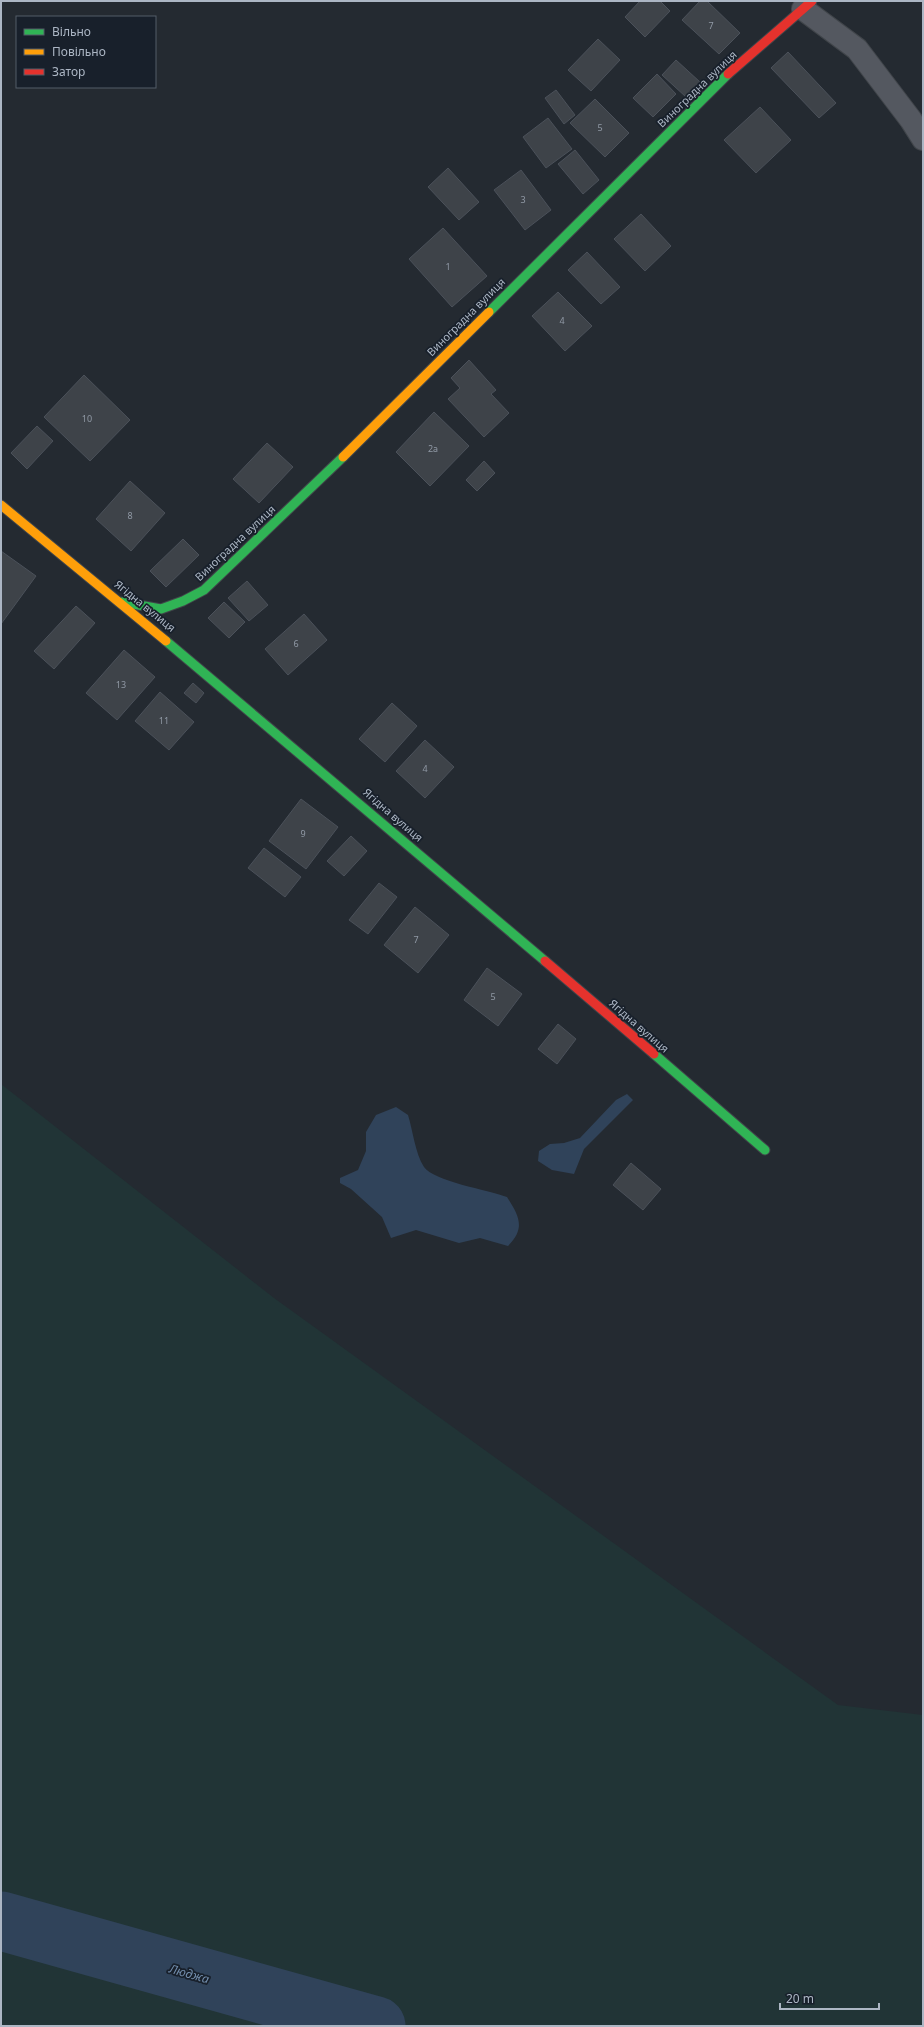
<svg xmlns="http://www.w3.org/2000/svg" width="924" height="2027" font-family="'Noto Sans',sans-serif">
<style>
.green{fill:#213436}
.water{fill:#30435a}
.lines{fill:none;stroke-linecap:round;stroke-linejoin:round}
.river{stroke:#30435a;stroke-width:59}
.building{fill:#3e4349;stroke:#4b515a}
.street-casing{stroke:#40454a;stroke-width:24}
.fast-casing{stroke:#40454a;stroke-width:11}
.slow-casing{stroke:#40454a;stroke-width:11}
.jam-casing{stroke:#40454a;stroke-width:11}
.street{stroke:#545860;stroke-width:22}
.fast{stroke:#30b455;stroke-width:9}
.slow{stroke:#ff9f0a;stroke-width:9}
.jam{stroke:#e5322d;stroke-width:9}
.labels{text-anchor:middle;stroke-width:3.5;stroke-linejoin:round;paint-order:stroke}
.number-label{font-size:9px;fill:#9099a5}
.street-label{font-size:11px;fill:#acb6c4;stroke:#18202b}
.water-label{font-size:12px;font-style:italic;fill:#738ead;stroke:#18202b}
</style>
<rect width="100%" height="100%" fill="#242a31"/>
<!-- green -->
<path class="green" d="M1 1084 274 1298 838 1705 923 1715V2026H1Z"/>
<!-- water -->
<g class="water">
<path d="M627 1094 633 1100 584 1149 574 1174 552 1170 538 1161 539 1151 550 1144 564 1143 580 1138 616 1100Z"/>
<path d="M396 1107 408 1115C413 1131 415 1153 424 1167 433 1181 488 1190 507 1197 519 1216 526 1228 508 1246L480 1238 459 1243 416 1230 391 1238 382 1217 351 1189 340 1183V1178L358 1170 366 1151V1132L376 1115Z"/>
</g>
<g class="lines">
<!-- river -->
<path class="river" d="M1 1921 376 2026"/>
</g>
<!-- building -->
<g class="building">
<path d="M640 1H660L670 11 645 37 625 17Z"/>
<path d="M700 1H707L740 33 719 54 682 20Z"/>
<path d="M598 39 620 60 591 91 568 70Z"/>
<path d="M788 52 836 103 819 118 771 68Z"/>
<path d="M676 60 700 82 686 97 662 75Z"/>
<path d="M657 74 676 94 653 117 633 98Z"/>
<path d="M556 90 575 115 564 124 545 98Z"/>
<path d="M595 99 629 133 605 157 570 123Z"/>
<path d="M760 107 791 140 756 173 724 140Z"/>
<path d="M548 118 572 149 546 168 523 137Z"/>
<path d="M575 150 599 180 583 194 558 164Z"/>
<path d="M448 168 479 202 459 220 428 187Z"/>
<path d="M521 170 551 210 525 230 494 190Z"/>
<path d="M641 214 671 246 645 271 614 239Z"/>
<path d="M443 228 487 276 452 307 409 259Z"/>
<path d="M587 252 620 287 601 304 568 270Z"/>
<path d="M558 292 592 326 565 351 532 316Z"/>
<path d="M469 360 496 390 491 394 509 413 484 437 448 399 460 388 451 378Z"/>
<path d="M84 375 130 420 90 461 44 417Z"/>
<path d="M434 412 469 446 430 486 396 452Z"/>
<path d="M37 426 53 441 27 469 11 453Z"/>
<path d="M267 443 293 467 259 503 233 479Z"/>
<path d="M484 461 495 473 477 491 466 480Z"/>
<path d="M130 481 165 513 131 551 96 519Z"/>
<path d="M183 539 199 555 166 587 150 571Z"/>
<path d="M1 551 36 576 1 624Z"/>
<path d="M247 581 268 605 249 621 228 598Z"/>
<path d="M224 602 245 622 229 638 208 618Z"/>
<path d="M76 606 95 623 54 669 34 651Z"/>
<path d="M304 614 327 640 288 675 265 649Z"/>
<path d="M124 650 155 677 117 720 86 693Z"/>
<path d="M193 683 204 693 196 703 184 693Z"/>
<path d="M160 692 194 722 169 750 135 721Z"/>
<path d="M392 703 417 726 385 762 359 739Z"/>
<path d="M425 740 454 767 425 798 396 771Z"/>
<path d="M301 799 338 827 306 869 269 841Z"/>
<path d="M351 836 367 851 344 876 327 861Z"/>
<path d="M264 848 301 877 285 897 248 868Z"/>
<path d="M379 883 397 897 368 934 349 920Z"/>
<path d="M415 907 449 935 418 973 384 945Z"/>
<path d="M487 968 522 994 498 1026 464 1000Z"/>
<path d="M558 1024 576 1039 557 1064 538 1049Z"/>
<path d="M631 1163 661 1189 643 1210 613 1185Z"/>
</g>
<g class="lines">
<!-- street casing -->
<g class="street-casing">
<path id="street" d="M803 9 857 49 911 120 923 139"/>
</g>
<!-- fast casing -->
<g class="fast-casing">
<g id="fast">
<path d="M489 312 728 74"/>
<path d="M122 602 161 609 183 601 204 590 343 457"/>
<path d="M166 641 545 961"/>
<path d="M654 1054 765 1150"/>
</g>
</g>
<!-- slow casing -->
<g class="slow-casing">
<g id="slow">
<path d="M343 457 489 312"/>
<path d="M1 505 166 641"/>
</g>
</g>
<!-- jam casing -->
<g class="jam-casing">
<g id="jam">
<path d="M728 74 812 1"/>
<path d="M545 961 654 1054"/>
</g>
</g>
<!-- street -->
<use href="#street" class="street"/>
<!-- fast -->
<use href="#fast" class="fast"/>
<!-- slow -->
<use href="#slow" class="slow"/>
<!-- jam -->
<use href="#jam" class="jam"/>
</g>
<g class="labels">
<!-- number labels -->
<g class="number-label">
<text x="711" y="29">7</text>
<text x="600" y="131">5</text>
<text x="523" y="203">3</text>
<text x="448" y="270">1</text>
<text x="562" y="324">4</text>
<text x="87" y="422">10</text>
<text x="433" y="452">2а</text>
<text x="130" y="519">8</text>
<text x="296" y="647">6</text>
<text x="121" y="688">13</text>
<text x="164" y="724">11</text>
<text x="425" y="772">4</text>
<text x="303" y="837">9</text>
<text x="416" y="943">7</text>
<text x="493" y="1000">5</text>
</g>
<!-- street labels -->
<g class="street-label">
<text transform="translate(697 89) rotate(-44)" y="4">Виноградна вулиця</text>
<text transform="translate(466 317) rotate(-45)" y="4">Виноградна вулиця</text>
<text transform="translate(235 543) rotate(-43)" y="4">Виноградна вулиця</text>
<text transform="translate(145 606) rotate(39)" y="4">Ягідна вулиця</text>
<text transform="translate(393 815) rotate(41)" y="4">Ягідна вулиця</text>
<text transform="translate(639 1026) rotate(41)" y="4">Ягідна вулиця</text>
</g>
<!-- water labels -->
<g class="water-label">
<text transform="translate(189 1974) rotate(16)" y="4">Люджа</text>
</g>
</g>
<!-- border -->
<rect width="924" height="2027" fill="none" stroke="#acb6c4" stroke-width="4"/>
<!-- legend -->
<rect x="16" y="16" width="140" height="72" fill="#18202b" stroke="#535c68"/>
<rect x="24" y="29" width="20" height="6" fill="#30b455" stroke="#535c68"/>
<text x="52" y="36" font-size="12" fill="#acb6c4">Вільно</text>
<rect x="24" y="49" width="20" height="6" fill="#ff9f0a" stroke="#535c68"/>
<text x="52" y="56" font-size="12" fill="#acb6c4">Повільно</text>
<rect x="24" y="69" width="20" height="6" fill="#e5322d" stroke="#535c68"/>
<text x="52" y="76" font-size="12" fill="#acb6c4">Затор</text>
<!-- scale -->
<path d="M780 2003v6h99v-6" fill="none" stroke="#acb6c4" stroke-width="2"/>
<text x="786" y="2003" font-size="12" fill="#acb6c4" stroke="#18202b" stroke-width="3" paint-order="stroke">20 m</text>
</svg>
